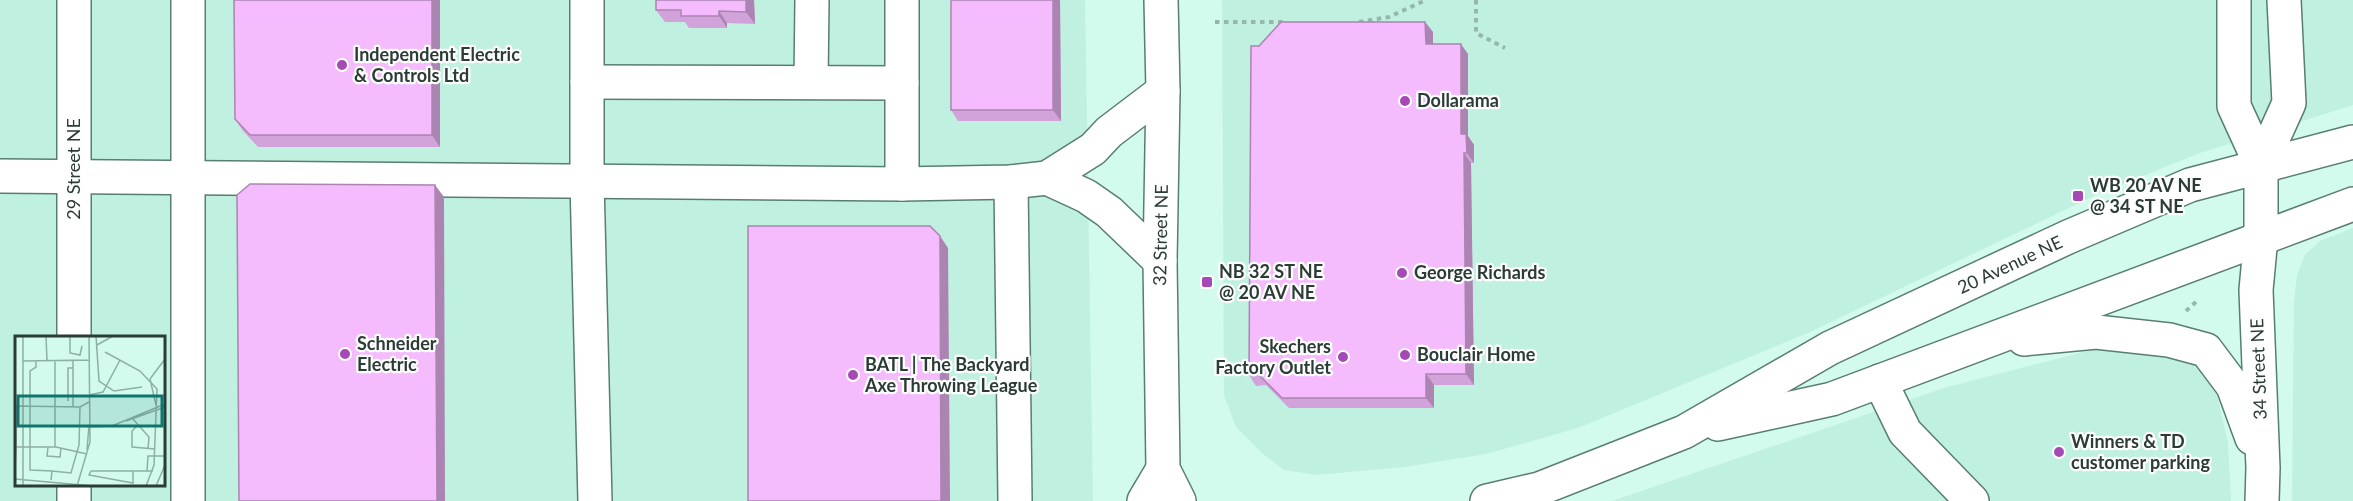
<svg xmlns="http://www.w3.org/2000/svg" width="2353" height="501" font-family="Lato,sans-serif">
<style>
.built{fill:#bff0e0;fill-rule:evenodd}
.lines{fill:none;stroke-linecap:round;stroke-linejoin:round}
.minor-casing{stroke:#587d71;stroke-width:36}
.path{stroke:#97b7ac;stroke-width:4;stroke-dasharray:4.5 4.5;stroke-linecap:butt}
.minor{stroke:#fff;stroke-width:33}
.wall{fill:#d2a2da}
.shaded-wall{fill:#ab84b1}
.building{fill:#f4bcfd;stroke:#ab84b1;stroke-width:1.5}
.poi-dot{fill:#a549b4;stroke:#fdfdfd;stroke-width:2}
.labels{text-anchor:middle;stroke-width:4.5;stroke-linejoin:round;paint-order:stroke}
.poi-label{font-size:18px;font-weight:bold;fill:#2b3b36;stroke:#fdfdfd;text-anchor:start}
.street-label{font-size:18px;fill:#2b3b36;stroke:#fdfdfd}
.inset-road{fill:none;stroke:#8faea4;stroke-width:1.5}
.view{fill:#0f766e;fill-opacity:0.15;stroke:#0f766e;stroke-width:3}
.inset-edge{fill:none;stroke:#2b3b36;stroke-width:3}
</style>
<rect width="100%" height="100%" fill="#d2fbed"/>
<!-- built -->
<g class="built">
<path d="M0 0H1085L1093 501H0ZM16 338H164V484H16Z"/>
<path d="M1222 0H2353V105L2200 153 2096 195 1810 332 1578 428 1486 454 1404 467 1317 475 1284 470 1262 453 1236 427 1224 395Z"/>
<path d="M2353 228V501H2292L2294 302 2297 275 2305 255 2320 241Z"/>
<path d="M2103 347 2175 354 2199 367 2217 395 2228 443 2231 501H1612L1947 387Z"/>
</g>
<g class="lines">
<!-- minor casing -->
<g class="minor-casing">
<g id="minor">
<path d="M587 0V181L595 501"/>
<path d="M1161 0 1163 91 1160 261 1163 469 1179 501"/>
<path d="M2234 0V106L2261 165"/>
<path d="M587 82 902 83"/>
<path d="M811 82 812 0"/>
<path d="M0 176 902 184 1011 182 1047 178 1093 149 1109 132 1163 91"/>
<path d="M1047 178 1086 196 1109 212 1160 261"/>
<path d="M1011 182 1015 501"/>
<path d="M902 184V0"/>
<path d="M74 338V0"/>
<path d="M2024 339 2096 332 2169 340 2206 350 2233 386 2252 438"/>
<path d="M1880 381 1905 432 1972 501"/>
<path d="M1718 424 1832 399 2353 204"/>
<path d="M74 501V484"/>
<path d="M188 501V0"/>
<path d="M1144 501 1163 469"/>
<path d="M1487 501 1539 489 1684 432 1830 348 2068 237 2190 185 2353 142"/>
<path d="M2262 501 2263 468 2256 290 2261 237V165L2289 103 2284 0"/>
</g>
</g>
<!-- path -->
<g class="path">
<path d="M1476 0V33L1505 48"/>
<path d="M1215 22H1285"/>
<path d="M1359 22 1389 17 1426 0"/>
<path d="M2186 311 2198 300"/>
</g>
<!-- minor -->
<use href="#minor" class="minor"/>
</g>
<!-- wall -->
<g class="wall">
<path d="M440 0V147H258L243 131 235 119Z"/>
<path d="M754 0 755 24 727 23V28H689L685 22H665L656 10Z"/>
<path d="M1060 0 1061 121H958L951 110Z"/>
<path d="M1425 22 1433 32V44L1468 54V136L1474 145V163H1471L1474 385H1434V408H1289L1266 385 1256 386 1249 375 1259 46Z"/>
</g>
<!-- shaded-wall -->
<g class="shaded-wall">
<path d="M432 0H440V147L432 135Z"/>
<path d="M746 0H754L755 24 746 12Z"/>
<path d="M1053 0H1060L1061 121 1053 110Z"/>
<path d="M719 11 727 23V28L719 16Z"/>
<path d="M1425 22 1433 32V54L1426 44Z"/>
<path d="M1461 44 1468 54V136L1474 145V163L1467 153 1461 134Z"/>
<path d="M1464 153 1471 163 1474 385 1466 374Z"/>
<path d="M435 185 444 197 445 501H437Z"/>
<path d="M940 236 948 248 950 501H941Z"/>
<path d="M1426 374 1434 385V408L1426 398Z"/>
</g>
<!-- building -->
<g class="building">
<path d="M234 0H432V135H250L235 119Z"/>
<path d="M656 0H746V12L719 11V16H681V10H656Z"/>
<rect x="951" y="0" width="102" height="110"/>
<path d="M1281 22H1425L1426 44H1461V134H1466L1467 153H1464L1466 374H1426V398H1282L1259 375H1249L1251 46H1259Z"/>
<path d="M250 184 435 185 437 501H239L237 195Z"/>
<path d="M748 226H930L940 236 941 501H748Z"/>
</g>
<!-- markers -->
<g class="poi-dot">
<circle cx="342" cy="65" r="6"/>
<circle cx="1405" cy="101" r="6"/>
<rect x="2072" y="190" width="12" height="12" rx="3"/>
<circle cx="1402" cy="273" r="6"/>
<rect x="1201" y="276" width="12" height="12" rx="3"/>
<circle cx="345" cy="354" r="6"/>
<circle cx="1405" cy="355" r="6"/>
<circle cx="1343" cy="357" r="6"/>
<circle cx="853" cy="375" r="6"/>
<circle cx="2059" cy="452" r="6"/>
</g>
<g class="labels">
<!-- poi labels -->
<g class="poi-label">
<text x="354" y="61">Independent Electric<tspan x="354" dy="21">&amp; Controls Ltd</tspan></text>
<text x="1417" y="107">Dollarama</text>
<text x="2090" y="192">WB 20 AV NE<tspan x="2090" dy="21">@ 34 ST NE</tspan></text>
<text x="1219" y="278">NB 32 ST NE<tspan x="1219" dy="21">@ 20 AV NE</tspan></text>
<text x="1414" y="279">George Richards</text>
<text x="357" y="350">Schneider<tspan x="357" dy="21">Electric</tspan></text>
<text x="1331" y="353" text-anchor="end">Skechers<tspan x="1331" dy="21">Factory Outlet</tspan></text>
<text x="1417" y="361">Bouclair Home</text>
<text x="865" y="371">BATL | The Backyard<tspan x="865" dy="21">Axe Throwing League</tspan></text>
<text x="2071" y="448">Winners &amp; TD<tspan x="2071" dy="21">customer parking</tspan></text>
</g>
<!-- street labels -->
<g class="street-label">
<text transform="translate(74 169) rotate(-90)" y="6">29 Street NE</text>
<text transform="translate(1161 235) rotate(-89)" y="6">32 Street NE</text>
<text transform="translate(2010 265) rotate(-25)" y="6">20 Avenue NE</text>
<text transform="translate(2259 369) rotate(-92)" y="6">34 Street NE</text>
</g>
</g>
<!-- overview -->
<g transform="translate(15 336)">
<rect width="150" height="150" fill="#d2fbed"/>
<path class="inset-road" d="M31 0 32 25M55 0V17L65 19 67 10M81 0 84 45 99 55 127 51M82 9 98 0M90 16 125 35 142 53 139 129 131 150M8 25 74 24M21 25V31L15 35V134L37 135 36 144M40 25V111M135 43 141 69M135 43 150 23M74 59 88 56 105 24M53 65V32H58M58 71V24M118 83 134 101 133 113M111 85 150 71M123 89 117 95V111L140 113M72 91 97 90 150 68M1 111V70L65 71 74 66M33 111 32 120 45 121 46 112M72 114 74 89M0 134 1 111H41L72 118M37 135 56 137 64 109 65 71M118 135V147L74 139 76 135H138M132 135 133 120H150M0 143 78 150M8 150V0M62 150 75 106 74 0M141 150 150 129"/>
<path class="view" d="M3 60H147V90H3Z"/>
<rect width="150" height="150" class="inset-edge"/>
</g>
</svg>
